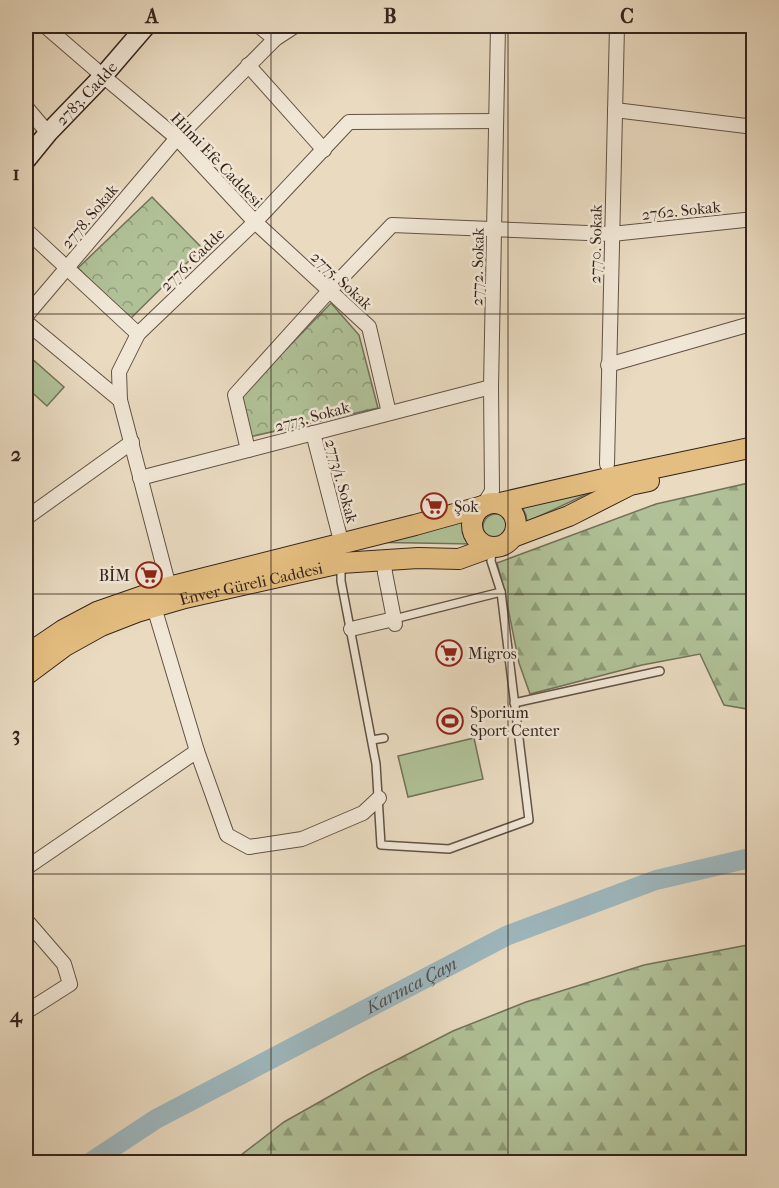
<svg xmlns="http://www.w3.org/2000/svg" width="779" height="1188" font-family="'IM FELL French Canon',serif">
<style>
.grass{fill:#b0c197;stroke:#72725a;stroke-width:1.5}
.forest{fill:url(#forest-firs);stroke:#72725a;stroke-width:1.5}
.park{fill:url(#park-crowns);stroke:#72725a;stroke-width:1.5}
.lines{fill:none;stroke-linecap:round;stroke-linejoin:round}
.river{stroke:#9db7be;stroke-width:20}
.lane-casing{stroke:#625245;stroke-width:10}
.street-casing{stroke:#625245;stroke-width:16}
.secondary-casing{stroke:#35241c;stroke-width:21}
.primary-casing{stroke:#35241c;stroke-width:22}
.lane{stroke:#f1e7d6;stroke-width:7}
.street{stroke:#f1e7d6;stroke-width:14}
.secondary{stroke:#f1e7d6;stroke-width:18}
.primary{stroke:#e4bd80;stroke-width:20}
.grid{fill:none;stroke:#35241c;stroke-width:1.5;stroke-opacity:0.55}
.labels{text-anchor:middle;stroke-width:5;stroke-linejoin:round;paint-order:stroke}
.street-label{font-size:16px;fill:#35241c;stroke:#f1e7d6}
.poi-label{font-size:16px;fill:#35241c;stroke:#f1e7d6;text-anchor:start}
.water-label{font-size:18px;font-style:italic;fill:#54504d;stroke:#f1e7d6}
.neatline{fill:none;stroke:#35241c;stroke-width:2}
.grid-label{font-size:20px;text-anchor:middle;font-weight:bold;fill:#35241c}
</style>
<defs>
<pattern id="forest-firs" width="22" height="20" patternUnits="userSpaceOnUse" patternTransform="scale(1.5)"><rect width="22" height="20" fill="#b0c197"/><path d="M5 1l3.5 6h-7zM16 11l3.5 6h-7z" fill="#909d7a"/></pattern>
<pattern id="park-crowns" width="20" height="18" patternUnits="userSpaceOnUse" patternTransform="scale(1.5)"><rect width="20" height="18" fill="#b0c197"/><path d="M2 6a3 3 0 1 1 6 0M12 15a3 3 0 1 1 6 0" fill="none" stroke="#909d7a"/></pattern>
</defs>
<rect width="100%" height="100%" fill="#e9dac0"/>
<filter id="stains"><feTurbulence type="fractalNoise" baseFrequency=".00333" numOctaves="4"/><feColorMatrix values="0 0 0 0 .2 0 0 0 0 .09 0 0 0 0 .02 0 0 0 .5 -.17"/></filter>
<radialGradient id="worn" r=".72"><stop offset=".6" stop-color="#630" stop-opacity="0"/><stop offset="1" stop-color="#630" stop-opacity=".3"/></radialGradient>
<!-- grass -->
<g class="grass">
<path d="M30 357 64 387 47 406 26 387V362Z"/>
<path d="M621 478 527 522 526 515 519 501Z"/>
<circle cx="496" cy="527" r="13"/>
<path d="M468 517 466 533 473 544 357 542Z"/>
<path d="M474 738 483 779 408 797 398 756Z"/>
</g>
<!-- forest -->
<g class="forest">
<path d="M753 482V710L724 705 700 654 642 665 530 694 519 663 505 593 497 563 656 504Z"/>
<path d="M753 944V1162H232L284 1122 369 1074 453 1031 526 1002 644 965Z"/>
</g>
<!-- park -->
<g class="park">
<path d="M152 197 202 248 129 320 78 268Z"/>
<path d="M331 303 359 335 378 408 249 437 239 398Z"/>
</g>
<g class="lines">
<!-- river -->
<path class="river" id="s1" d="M91 1162 156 1119 506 936 656 880 754 857"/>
<!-- lane casing -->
<g class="lane-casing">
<g id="lane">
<path d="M129 26H130"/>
<path d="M341 566V581L376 764 381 845 449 849 529 820 501 592"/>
<path d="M394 619 501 592 491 561 492 550"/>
<path d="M514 703 660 671"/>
<path d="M372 740 384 738"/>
</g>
</g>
<!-- street casing -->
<g class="street-casing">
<g id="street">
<path d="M45 26 103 76 177 138 255 222 369 327 389 413"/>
<path d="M259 26 275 39"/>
<path d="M248 65 324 150"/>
<path d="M26 107 48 133"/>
<path d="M615 110 754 127"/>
<path d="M26 230 138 334"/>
<path d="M26 316 177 138 275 39 295 26"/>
<path d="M26 322 120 400"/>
<path d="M608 365 754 323"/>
<path d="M313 433 340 537"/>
<path d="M248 450 235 395 329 291 392 225 612 234 754 219"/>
<path d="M607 464 617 26"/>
<path d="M140 478 491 387"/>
<path d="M483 506 492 491 491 387 498 26"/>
<path d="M26 518 132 442"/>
<path d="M384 560 385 573 395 624"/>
<path d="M169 587 120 400 119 372 138 334 255 222 349 122 496 121"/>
<path d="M154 607 197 751"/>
<path d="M351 629 394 619"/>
<path d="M26 868 197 751 227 835 249 847 302 839 363 813 379 798"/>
<path d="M26 920 64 964 70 984 26 1012"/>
</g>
</g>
<!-- secondary casing -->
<g class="secondary-casing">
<g id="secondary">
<path id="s2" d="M26 160 48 133 103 76 146 26"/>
</g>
</g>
<!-- primary casing -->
<g class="primary-casing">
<g id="primary">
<circle cx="494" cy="525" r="22"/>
<path d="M500 503 608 478 754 447"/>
<path d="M513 537 569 516 630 485 649 481"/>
<path d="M26 655 63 630 97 612 169 587 415 525 483 506"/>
<path id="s3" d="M26 675 65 646 101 626 137 612 185 598 341 563 418 558 459 559 492 547"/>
</g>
</g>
<!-- lane -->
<use href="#lane" class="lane"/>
<!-- street -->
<use href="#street" class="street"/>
<!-- secondary -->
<use href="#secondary" class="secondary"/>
<!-- primary -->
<use href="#primary" class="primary"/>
</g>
<!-- grid -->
<path class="grid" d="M271 26V1162M508 26V1162M26 314H754M26 594H754M26 874H754"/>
<!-- icons -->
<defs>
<g id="supermarket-ring" transform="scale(1.35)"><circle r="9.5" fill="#f1e7d6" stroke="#8f2418" stroke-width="1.5"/><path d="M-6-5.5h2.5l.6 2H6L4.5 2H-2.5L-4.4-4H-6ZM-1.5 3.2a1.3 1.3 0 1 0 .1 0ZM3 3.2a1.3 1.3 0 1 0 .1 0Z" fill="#8f2418"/></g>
<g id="stadium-ring" transform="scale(1.35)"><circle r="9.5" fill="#f1e7d6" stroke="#8f2418" stroke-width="1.5"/><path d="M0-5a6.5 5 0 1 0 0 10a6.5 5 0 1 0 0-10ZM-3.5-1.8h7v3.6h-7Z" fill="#8f2418"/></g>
</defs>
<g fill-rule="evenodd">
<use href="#supermarket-ring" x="434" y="506"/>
<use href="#supermarket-ring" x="149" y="575"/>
<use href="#supermarket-ring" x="449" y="653"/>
<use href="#stadium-ring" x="450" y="721"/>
</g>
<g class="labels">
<!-- street labels -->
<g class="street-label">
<text dy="6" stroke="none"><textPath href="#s2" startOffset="90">2783. Cadde</textPath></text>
<text transform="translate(217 159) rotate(46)" y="6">Hilmi Efe Caddesi</text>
<text transform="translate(681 210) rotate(-6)" y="6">2762. Sokak</text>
<text transform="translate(89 216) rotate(-50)" y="6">2778. Sokak</text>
<text transform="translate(595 244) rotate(-89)" y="6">2770. Sokak</text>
<text transform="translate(192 259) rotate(-44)" y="6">2776. Cadde</text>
<text transform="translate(477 267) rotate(-89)" y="6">2772. Sokak</text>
<text transform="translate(342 280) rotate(43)" y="6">2775. Sokak</text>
<text transform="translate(312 416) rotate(-15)" y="6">2773. Sokak</text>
<text transform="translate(342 481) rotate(75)" y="6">2773/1. Sokak</text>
<text dy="6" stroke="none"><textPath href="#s3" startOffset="246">Enver Güreli Caddesi</textPath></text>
</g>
<!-- poi labels -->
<g class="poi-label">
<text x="454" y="512">Şok</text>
<text x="130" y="581" text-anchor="end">BİM</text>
<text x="468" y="659">Migros</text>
<text x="470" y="718">Sporium<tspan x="470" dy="18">Sport Center</tspan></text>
</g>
<!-- water labels -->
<g class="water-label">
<text dy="6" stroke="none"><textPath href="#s1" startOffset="366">Karınca Çayı</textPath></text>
</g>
</g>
<!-- margin -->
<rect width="779" height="1188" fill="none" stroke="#e9dac0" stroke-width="66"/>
<rect x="33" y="33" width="713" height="1122" class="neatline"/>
<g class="grid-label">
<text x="152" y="23">A</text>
<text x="390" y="23">B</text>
<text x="627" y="23">C</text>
<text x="16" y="180">1</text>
<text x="16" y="461">2</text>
<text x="16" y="741">3</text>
<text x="16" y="1022">4</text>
</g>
<rect width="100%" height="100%" filter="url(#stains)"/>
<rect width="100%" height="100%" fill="url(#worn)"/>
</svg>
